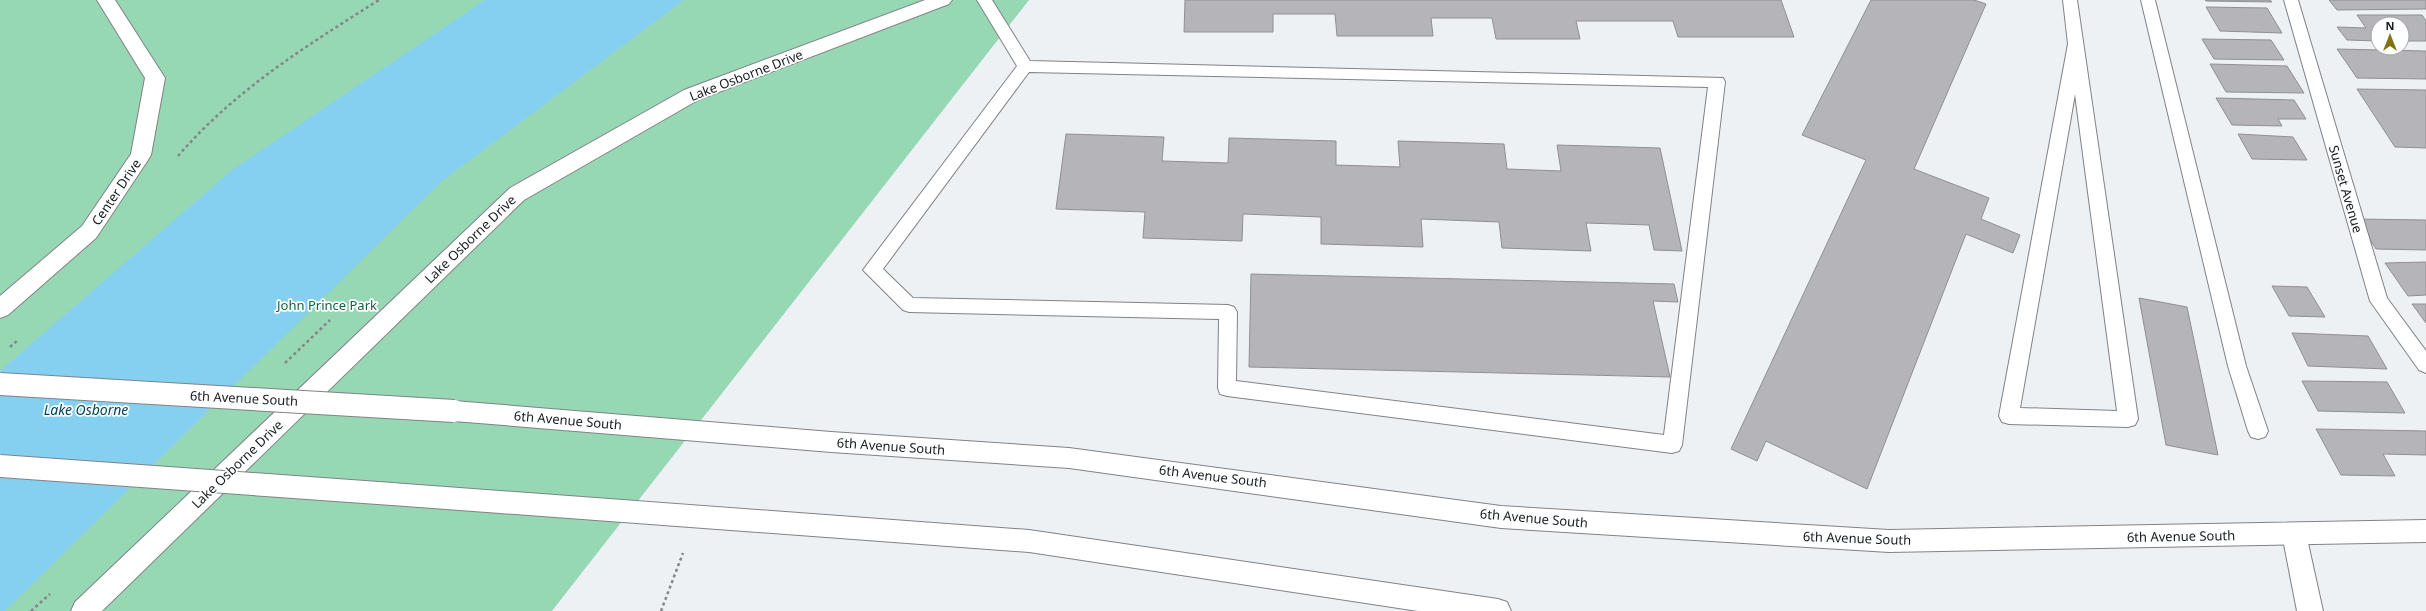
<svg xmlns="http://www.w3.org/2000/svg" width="2426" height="611" font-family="'Noto Sans',sans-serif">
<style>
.green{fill:#97d8b4}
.water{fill:#85d0f0}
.building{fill:#b5b5b9;stroke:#908f93}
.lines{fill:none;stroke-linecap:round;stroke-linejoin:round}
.service-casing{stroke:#808286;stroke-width:2}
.minor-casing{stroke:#808286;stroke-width:2}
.tertiary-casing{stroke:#808286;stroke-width:2}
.path{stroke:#838587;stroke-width:2.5;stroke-dasharray:3 3;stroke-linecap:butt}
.service{fill:#fff;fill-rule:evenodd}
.minor{fill:#fff;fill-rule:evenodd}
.tertiary{fill:#fff;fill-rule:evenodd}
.tertiary-bridge-casing{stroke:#808286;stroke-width:24;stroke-linecap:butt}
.tertiary-bridge{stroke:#fff;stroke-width:22}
.labels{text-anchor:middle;stroke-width:3.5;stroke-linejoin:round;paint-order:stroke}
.street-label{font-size:13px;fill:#1a1b1c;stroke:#fcfeff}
.park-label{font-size:13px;fill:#136341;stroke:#fcfeff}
.water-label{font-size:14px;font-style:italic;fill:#00445a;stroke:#fcfeff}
</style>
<rect width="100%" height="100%" fill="#eef1f4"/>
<!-- green -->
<path class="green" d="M0 0H1029L552 611H0Z"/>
<!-- water -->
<path class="water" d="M485 0H684L442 181 5 611H0V371L232 170Z"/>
<!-- building -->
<g class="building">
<path d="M1185 0H1781L1794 37H1678L1673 21H1576L1580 39H1496L1492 18H1431L1433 36H1337L1335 14H1273V32H1184Z"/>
<path d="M1871 0H1974L1986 4 1914 169 1989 198 1981 219 2020 235 2013 253 1966 234 1867 489 1766 441 1757 461 1731 449 1866 160 1802 135Z"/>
<path d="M2205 0H2270L2272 2 2206 1Z"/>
<path d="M2329 0H2426V9L2337 10Z"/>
<path d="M2206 7 2267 8 2282 33 2220 31Z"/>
<path d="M2357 15H2422L2426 21V41H2402V24H2378V41L2347 40 2337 27 2366 28Z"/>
<path d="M2202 39 2271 40 2284 60 2214 59Z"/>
<path d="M2337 49 2426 51V79L2357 78Z"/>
<path d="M2210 64 2287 66 2304 93 2226 92Z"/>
<path d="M2357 89 2426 90V148L2395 147Z"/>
<path d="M2216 98 2294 100 2306 119H2278L2282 126 2232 125Z"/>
<path d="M1066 134 1164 137 1162 161 1228 163 1229 138 1336 141V165L1400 167 1398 141 1504 144 1507 169 1561 171 1557 145 1660 148 1682 251 1654 250 1649 225 1586 223 1591 251 1502 248 1499 222 1421 219 1423 247 1321 244V217L1243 214 1242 241 1143 238 1145 212 1056 209Z"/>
<path d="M2238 134 2293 137 2307 160 2252 159Z"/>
<path d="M2357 219 2426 220V250L2376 249Z"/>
<path d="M2426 262V295L2408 296 2385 263Z"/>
<path d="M1251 274 1674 284 1678 302 1653 301 1670 377 1249 367Z"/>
<path d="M2272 286 2307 287 2325 317 2289 316Z"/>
<path d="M2139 298 2187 307 2218 455 2166 445Z"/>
<path d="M2412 304H2426V323Z"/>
<path d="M2292 333 2368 336 2387 369 2308 366Z"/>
<path d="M2302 381 2387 382 2405 413 2318 411Z"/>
<path d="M2316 429 2426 431V455L2383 454 2395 476 2341 475Z"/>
</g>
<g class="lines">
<!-- service casing -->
<g class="service-casing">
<g id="service">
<path d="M977 0H992L1030 61 1723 78 1725 82 1682 445 1679 451 1672 453 1227 396 1220 394 1218 388 1219 319 909 312 903 310 863 270 1017 66ZM1029 72 1708 87 1664 435 1236 381 1237 312 1234 307 1228 305 913 298 883 269Z"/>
<path d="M2063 0H2077L2138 419 2135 425 2128 427 2009 424 2002 422 1999 416 2068 44ZM2075 94 2117 411 2020 408Z"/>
<path d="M2141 0H2155L2246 366 2268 431 2265 437 2258 439 2251 437 2248 431 2228 366Z"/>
<path d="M2284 0H2298L2387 298 2426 351V373L2419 370 2370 301Z"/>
</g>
</g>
<!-- minor casing -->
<g class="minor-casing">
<g id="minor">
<path d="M97 0H115L165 78 151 155 148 160 96 238 8 315 0 318V296L82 226 131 154 145 78Z"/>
<path d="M2294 523 2303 526 2306 534 2323 611H2297L2282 534 2285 526Z"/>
</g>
</g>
<!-- tertiary casing -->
<g class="tertiary-casing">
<g id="tertiary">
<path d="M925 0H952L949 4 698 100 524 200 102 611H71L75 602 510 188 684 90Z"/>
<path d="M454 401 831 432 1069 448 1501 506 1889 530 2426 520V542L1889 552 1501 528 1069 468 831 452 454 421 446 418 442 411 446 404Z"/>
<path d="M392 483 1029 530 1498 599 1507 602 1511 611H1418L1029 552 392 505 383 502 380 494 383 486Z"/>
</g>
</g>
<!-- path -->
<g class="path">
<path d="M178 156C235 90 306 46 379 0"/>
<path d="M10 347 18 340"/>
<path d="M285 363 330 320"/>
<path d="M31 611 50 594"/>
<path d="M661 611 683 553"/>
</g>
<!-- service -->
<use href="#service" class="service"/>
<!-- minor -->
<use href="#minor" class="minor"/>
<!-- tertiary -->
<use href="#tertiary" class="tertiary"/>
<!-- tertiary-bridge casing -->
<g class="tertiary-bridge-casing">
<g id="tertiary-bridge">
<path d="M0 384 454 411"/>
<path d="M0 466 392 494"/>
</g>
</g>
<!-- tertiary-bridge -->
<use href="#tertiary-bridge" class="tertiary-bridge"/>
</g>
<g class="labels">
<!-- street labels -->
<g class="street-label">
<text transform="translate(746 75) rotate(-21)" y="5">Lake Osborne Drive</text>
<text transform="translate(2346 189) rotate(74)" y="5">Sunset Avenue</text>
<text transform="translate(116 192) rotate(-56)" y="5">Center Drive</text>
<text transform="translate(470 239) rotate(-44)" y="5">Lake Osborne Drive</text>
<text transform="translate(244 398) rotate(3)" y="5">6th Avenue South</text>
<text transform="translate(568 420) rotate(5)" y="5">6th Avenue South</text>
<text transform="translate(891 446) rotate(4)" y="5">6th Avenue South</text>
<text transform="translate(237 464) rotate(-44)" y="5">Lake Osborne Drive</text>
<text transform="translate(1213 476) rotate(7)" y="5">6th Avenue South</text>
<text transform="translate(1534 518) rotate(5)" y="5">6th Avenue South</text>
<text transform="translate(2181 536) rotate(-1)" y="5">6th Avenue South</text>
<text transform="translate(1857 538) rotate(2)" y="5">6th Avenue South</text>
</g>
<!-- park labels -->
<g class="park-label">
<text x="327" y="310">John Prince Park</text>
</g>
<!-- water labels -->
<g class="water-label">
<text x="86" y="415">Lake Osborne</text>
</g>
</g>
<!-- north arrow -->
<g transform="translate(2390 36)"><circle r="19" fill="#fcfeff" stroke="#a2a3a4"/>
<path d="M0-3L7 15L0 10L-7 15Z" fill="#847315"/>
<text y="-6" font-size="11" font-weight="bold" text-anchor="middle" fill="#1a1b1c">N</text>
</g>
</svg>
